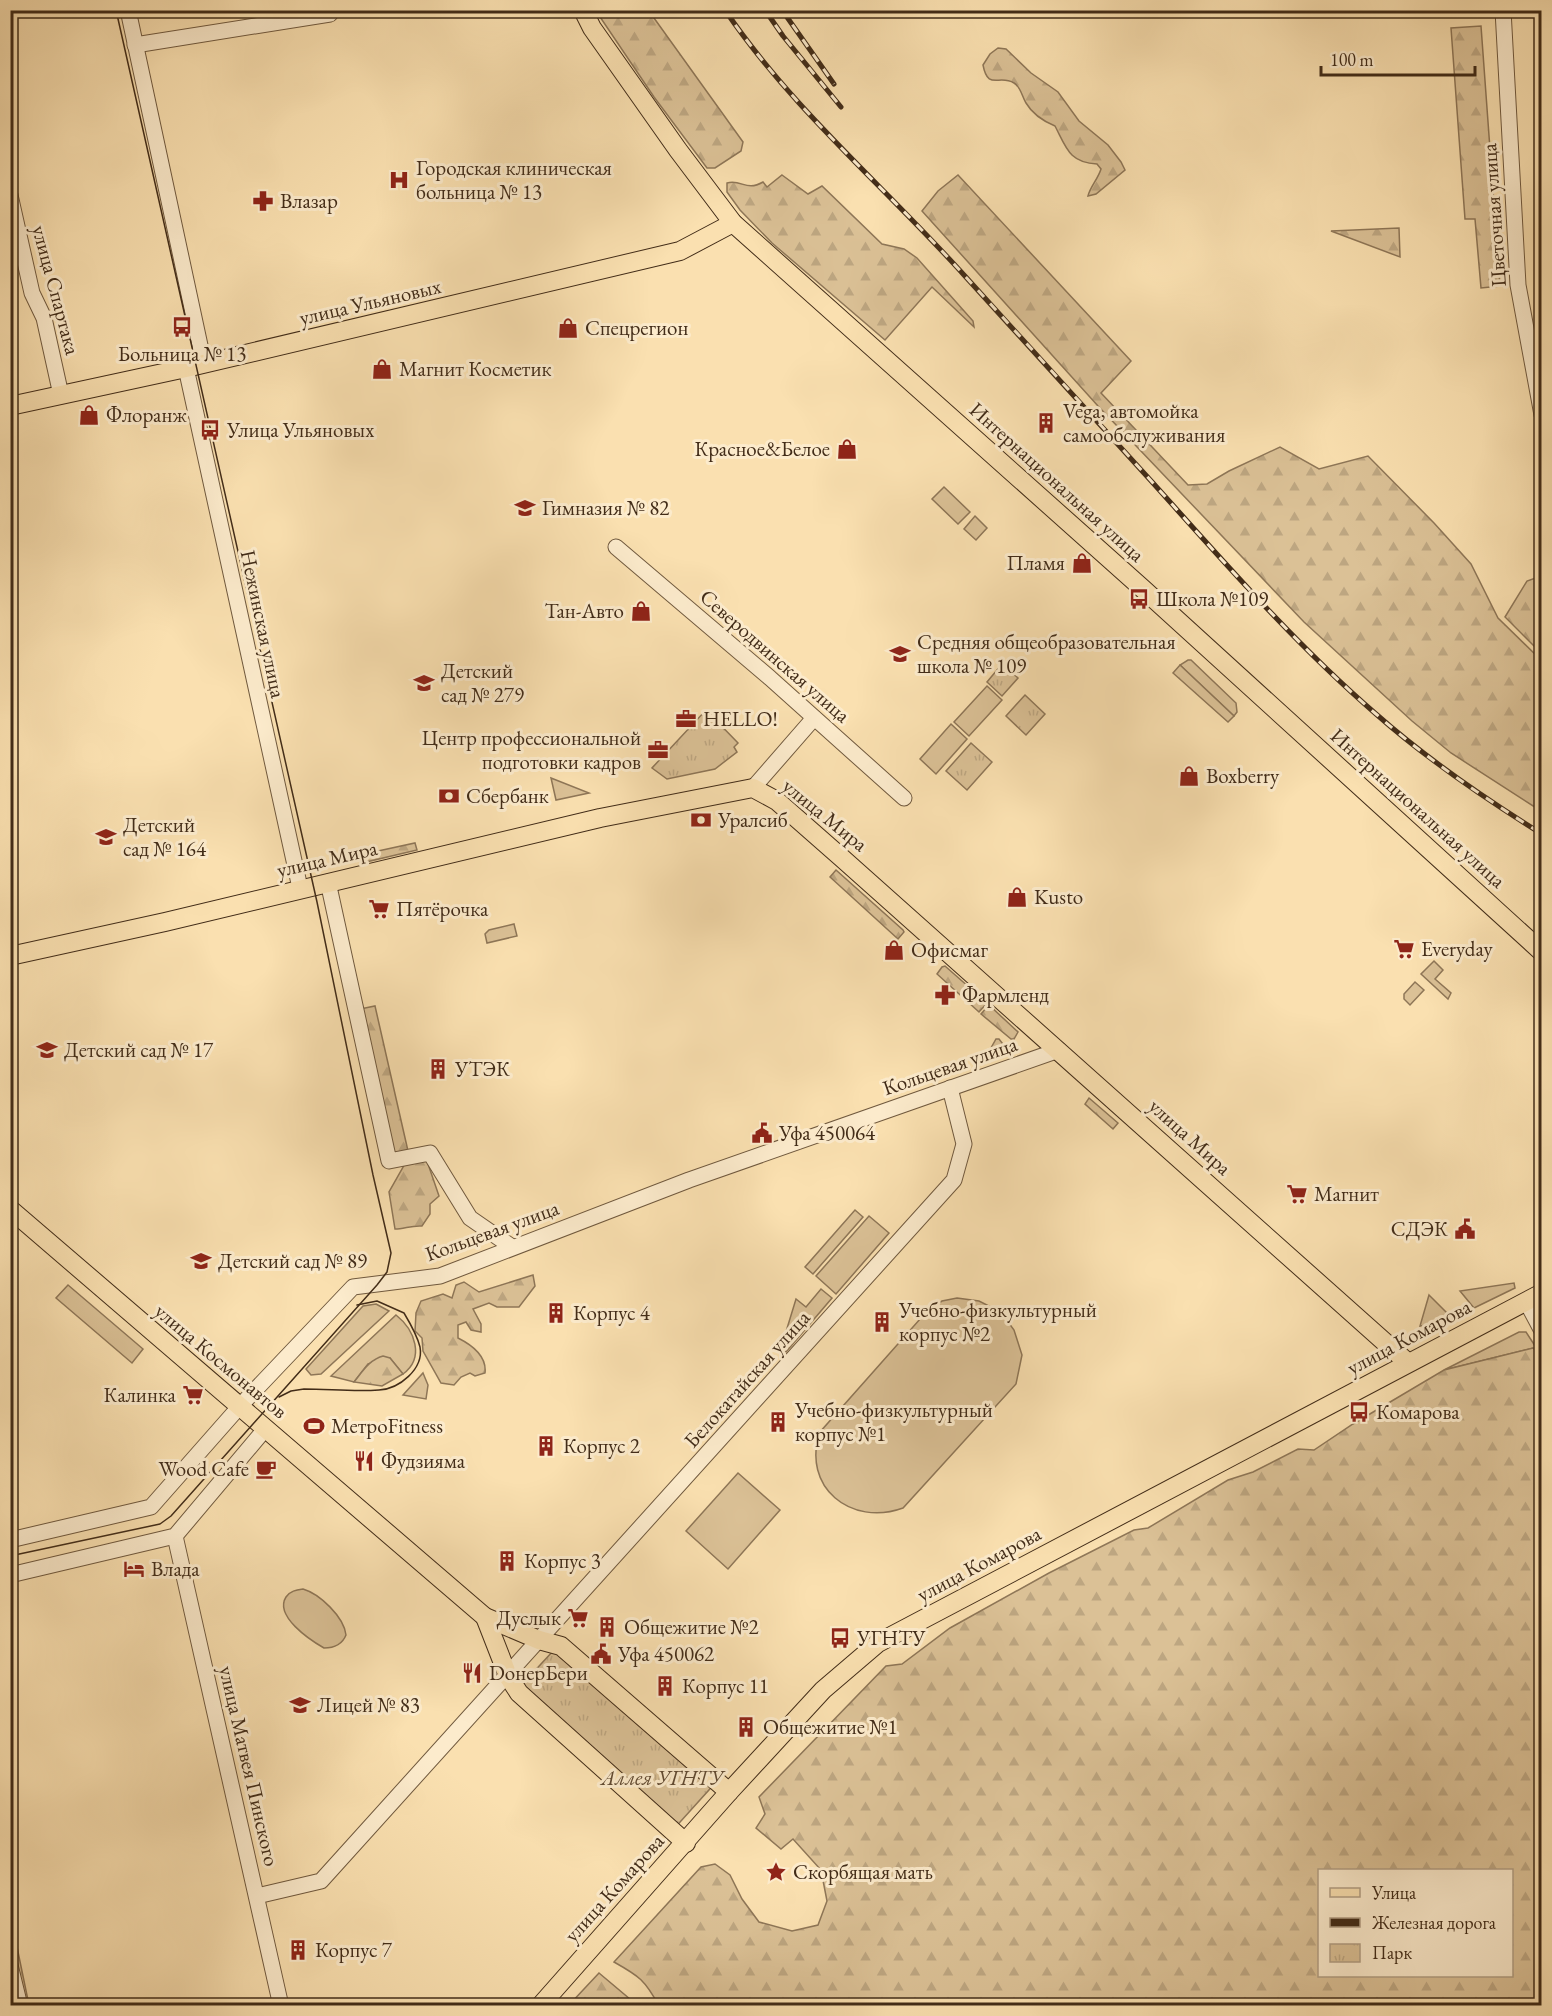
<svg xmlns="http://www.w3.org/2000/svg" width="1552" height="2016" font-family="'EB Garamond',serif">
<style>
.grass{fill:#dbc196;stroke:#8e7657;stroke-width:1.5}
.forest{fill:url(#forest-firs);stroke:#8e7657;stroke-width:1.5;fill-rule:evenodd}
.park{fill:url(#park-tufts);stroke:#8e7657;stroke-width:1.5}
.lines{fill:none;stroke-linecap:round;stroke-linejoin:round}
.minor-casing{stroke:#70593e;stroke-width:17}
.major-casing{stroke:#422c18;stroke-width:20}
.minor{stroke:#fcebcc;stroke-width:15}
.major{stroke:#fae0b0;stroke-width:18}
.tram{stroke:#422c18;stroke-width:1.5}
.rail-casing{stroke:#422c18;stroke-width:5}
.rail{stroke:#fcebcc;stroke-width:3;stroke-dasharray:9;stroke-linecap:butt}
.labels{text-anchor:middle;stroke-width:6;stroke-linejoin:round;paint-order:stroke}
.poi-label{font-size:21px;fill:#422c18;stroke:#fcebcc;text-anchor:start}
.street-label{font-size:21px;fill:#422c18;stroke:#fcebcc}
.park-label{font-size:21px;font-style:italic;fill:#614a31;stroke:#fcebcc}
</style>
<defs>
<pattern id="forest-firs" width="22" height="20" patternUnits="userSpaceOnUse" patternTransform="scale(1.5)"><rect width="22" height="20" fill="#dbc196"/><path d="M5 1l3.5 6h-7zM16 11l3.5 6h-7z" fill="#bda681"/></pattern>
<pattern id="park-tufts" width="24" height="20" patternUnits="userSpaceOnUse" patternTransform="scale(1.5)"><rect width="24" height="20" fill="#dbc196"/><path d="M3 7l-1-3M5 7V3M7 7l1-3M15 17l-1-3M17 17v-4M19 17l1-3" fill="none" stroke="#bda681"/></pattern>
</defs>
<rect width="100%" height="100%" fill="#fae0b0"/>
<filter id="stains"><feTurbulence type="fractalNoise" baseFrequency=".00333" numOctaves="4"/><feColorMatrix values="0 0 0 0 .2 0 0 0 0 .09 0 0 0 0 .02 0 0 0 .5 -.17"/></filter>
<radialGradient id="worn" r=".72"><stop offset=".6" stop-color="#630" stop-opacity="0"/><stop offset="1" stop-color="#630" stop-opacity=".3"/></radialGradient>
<!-- grass -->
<g class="grass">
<path d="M944 487 970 512 958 524 932 499Z"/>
<path d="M975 516 987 528 976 540 964 529Z"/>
<path d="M1188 660H1191L1236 703 1237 712 1234 716 1180 665Z"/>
<path d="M987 686 1002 700 969 736 954 722Z"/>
<path d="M951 724 967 739 936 774 920 759Z"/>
<path d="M551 778 589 793 556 800Z"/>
<path d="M514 924 517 936 487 943 485 934 489 930Z"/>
<path d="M1434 961 1443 970 1435 979 1451 993 1448 999 1421 974Z"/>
<path d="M1415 982 1424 990 1410 1005 1404 999V994Z"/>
<path d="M855 1210 863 1217 813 1274 805 1267Z"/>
<path d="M869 1216 889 1233 836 1294 816 1276Z"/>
<path d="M1514 1283 1515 1288 1474 1308 1460 1291Z"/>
<path d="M68 1285 143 1349 132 1363 56 1298Z"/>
<path d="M821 1289 832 1298 786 1352 781 1348 796 1299 806 1307Z"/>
<path d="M1429 1295 1452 1318 1448 1322 1420 1326Z"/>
<path d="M957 1298 979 1301 1001 1312 1014 1330 1022 1355 1016 1384 903 1508C851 1527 801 1487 820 1432L928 1310 942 1301Z"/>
<path d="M376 1304 389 1311 321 1374 311 1375 306 1369 363 1306Z"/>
<path d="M396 1315C415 1330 425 1358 403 1374L390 1358 368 1364 354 1382 331 1376Z"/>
<path d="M1519 1332H1526L1541 1355 1533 1348 1444 1370Z"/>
<path d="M423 1373 428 1385 426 1399 403 1395Z"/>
<path d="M738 1473 780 1510 728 1569 686 1531Z"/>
<path d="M303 1589C320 1594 344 1617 346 1635 342 1645 334 1648 324 1648 310 1640 274 1616 286 1597 290 1591 296 1590 303 1589Z"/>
</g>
<!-- forest -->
<g class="forest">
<path d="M596 11H649L743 142 741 151 715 168H707L654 97Z"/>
<path d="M1481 26 1500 286 1481 288 1475 219H1465L1451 28Z"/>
<path d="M998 48 1006 49 1031 73 1058 92 1079 121 1108 145 1121 162 1125 170 1096 194 1088 196C1090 187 1098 179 1101 169L1097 164C1069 163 1066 147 1055 126 1043 121 1033 115 1026 103 1022 97 1021 87 1014 83 999 74 988 91 983 65L990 54Z"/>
<path d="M782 175 808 194 822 186 882 244 904 249 917 258 973 321 974 327 932 287 885 340 772 243 740 210 727 192V183C742 179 746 192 763 182L767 187Z"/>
<path d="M958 175 1131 361 1101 393 1188 485 1207 484 1229 471 1280 447 1319 469 1368 456 1434 523 1471 564 1498 618 1541 660V811L1451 753 1412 721 1304 622 1098 406 922 211 938 191Z"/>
<path d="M1399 228 1400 257 1331 231Z"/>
<path d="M1541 576H1542L1541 653 1505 617 1527 581Z"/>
<path d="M1180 665 1234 716 1228 722 1173 673Z"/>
<path d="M415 843 417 850 366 862 364 854Z"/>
<path d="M836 870 903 930 904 932 898 939 830 877Z"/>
<path d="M945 966 987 1003 979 1012 937 974 942 967Z"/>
<path d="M989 1005 1018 1032 1014 1039H1011L981 1014Z"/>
<path d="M375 1006 408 1151 392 1154 360 1009Z"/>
<path d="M996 1039H999L1009 1052 986 1063 983 1062Z"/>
<path d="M1089 1098 1118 1123 1113 1129 1085 1104Z"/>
<path d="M426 1158 439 1196 430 1204V1214L422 1226C412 1225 404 1229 395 1229L389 1192 406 1162Z"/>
<path d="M533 1275 535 1286 519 1307H497L489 1303 473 1309 481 1324V1332L471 1330 466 1322 458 1325V1338C472 1345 487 1356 485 1373L475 1376 470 1373 461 1377 454 1385 441 1383 423 1351 422 1338 415 1331 416 1313 421 1301 443 1294 452 1298 456 1285 464 1282 479 1292Z"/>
<path d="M1533 1348 1542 1356 1541 2005 659 2006C645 1980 639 1976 614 1962L701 1867 715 1864 730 1875 742 1899 759 1922 792 1931 818 1925 827 1901 821 1870 793 1839 781 1849 756 1828 765 1814 759 1797 886 1666 902 1664 950 1628 1049 1573 1134 1530 1148 1528 1228 1480 1253 1472 1298 1449 1314 1450 1353 1424 1444 1370ZM1320 1870H1512V1976H1320Z"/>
<path d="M383 1356 390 1358 403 1374 382 1386 354 1382C363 1371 369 1360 383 1356Z"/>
<path d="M11 1918 29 2005H11Z"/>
<path d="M599 1973 637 2005H569Z"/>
</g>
<!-- park -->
<g class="park">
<path d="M1002 664 1018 678 1002 696 987 682Z"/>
<path d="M1025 695 1045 714 1026 735 1006 716Z"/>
<path d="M706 710 738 743 734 747 737 752 715 769 667 779 652 768Z"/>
<path d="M971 743 992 762 967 790 946 771Z"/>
<path d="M553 1651 717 1781 672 1831 517 1690Z"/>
</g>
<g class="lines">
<!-- minor casing -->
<g class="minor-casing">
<g id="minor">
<path d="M128 10 204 364"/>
<path d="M1503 10 1518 285 1542 415"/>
<path d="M135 45 330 14"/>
<path d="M10 195 32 293 44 318 61 395"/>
<path d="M186 368 300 888"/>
<path d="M616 547 770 678 904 798"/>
<path d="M753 788 814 718"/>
<path d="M328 882 389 1161 430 1153 470 1218 512 1247"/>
<path d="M1526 1301 1542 1331"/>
<path d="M175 1536 281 2006"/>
<path d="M10 1540 151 1507 240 1406 353 1287 440 1276 689 1180 1059 1050"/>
<path d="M10 1575 175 1536 266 1428"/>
<path d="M257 1896 321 1881 954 1180 964 1144 950 1088"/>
<path d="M10 1965 20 2006"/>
</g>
</g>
<!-- major casing -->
<g class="major-casing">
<g id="major">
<path d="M583 10 592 28 678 150 733 223 1142 588 1542 952"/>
<path d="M10 406 186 368 680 251 733 223"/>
<path d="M10 956 165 922 600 818 753 788 777 801 843 859 1407 1362"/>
<path d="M10 1209 485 1617 539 1640 561 1646 729 1792"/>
<path d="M485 1617 508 1676 519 1693 686 1843"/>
<path d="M540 2006 729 1792 823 1690 878 1643 1542 1293"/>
</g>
</g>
<!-- minor -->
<use href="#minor" class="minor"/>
<!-- major -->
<use href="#major" class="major"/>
<!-- tram -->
<g class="tram">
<path d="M279 1397 291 1391 304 1389C329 1389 354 1392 379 1390 399 1389 424 1369 420 1347 417 1335 410 1323 404 1313L377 1301 357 1305"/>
<path d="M10 1556 160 1524 171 1516 377 1285 387 1272 391 1253 373 1175 317 902 116 10"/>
</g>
<!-- rail casing -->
<g class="rail-casing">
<g id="rail">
<path d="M725 10C792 109 885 187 964 275 1027 344 1090 413 1153 483 1224 562 1295 644 1376 714 1427 759 1484 798 1542 834"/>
<path d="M765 10 783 36 841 107"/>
<path d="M782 10 834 84"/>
</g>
</g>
<!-- rail -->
<use href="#rail" class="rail"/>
</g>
<!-- icons -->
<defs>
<g id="hospital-bare" transform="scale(1.62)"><path d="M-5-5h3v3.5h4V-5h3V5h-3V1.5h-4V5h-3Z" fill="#8f2418" stroke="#fcebcc" stroke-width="2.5" paint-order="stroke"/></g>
<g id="pharmacy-bare" transform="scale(1.62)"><path d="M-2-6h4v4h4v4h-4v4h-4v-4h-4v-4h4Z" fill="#8f2418" stroke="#fcebcc" stroke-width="2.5" paint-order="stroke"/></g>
<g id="bus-bare" transform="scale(1.62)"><path d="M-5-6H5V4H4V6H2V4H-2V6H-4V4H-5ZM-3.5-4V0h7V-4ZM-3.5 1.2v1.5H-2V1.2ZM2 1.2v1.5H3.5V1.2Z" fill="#8f2418" stroke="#fcebcc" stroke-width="2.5" paint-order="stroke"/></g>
<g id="shop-bare" transform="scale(1.62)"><path d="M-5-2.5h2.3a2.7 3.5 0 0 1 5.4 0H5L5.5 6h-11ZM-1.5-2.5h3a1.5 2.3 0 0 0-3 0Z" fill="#8f2418" stroke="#fcebcc" stroke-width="2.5" paint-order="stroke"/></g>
<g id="building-bare" transform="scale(1.62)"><path d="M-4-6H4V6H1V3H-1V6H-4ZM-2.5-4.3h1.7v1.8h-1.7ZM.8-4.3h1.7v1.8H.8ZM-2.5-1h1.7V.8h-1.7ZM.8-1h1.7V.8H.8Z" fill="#8f2418" stroke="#fcebcc" stroke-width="2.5" paint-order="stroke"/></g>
<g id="school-bare" transform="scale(1.62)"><path d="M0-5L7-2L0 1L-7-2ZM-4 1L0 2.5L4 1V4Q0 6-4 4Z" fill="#8f2418" stroke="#fcebcc" stroke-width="2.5" paint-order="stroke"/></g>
<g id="office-bare" transform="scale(1.62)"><path d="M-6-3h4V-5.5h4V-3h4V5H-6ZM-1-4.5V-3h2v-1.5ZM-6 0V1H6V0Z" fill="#8f2418" stroke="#fcebcc" stroke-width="2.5" paint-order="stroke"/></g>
<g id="bank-bare" transform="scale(1.62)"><path d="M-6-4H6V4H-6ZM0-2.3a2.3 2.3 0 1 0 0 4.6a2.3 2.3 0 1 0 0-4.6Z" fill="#8f2418" stroke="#fcebcc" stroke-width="2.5" paint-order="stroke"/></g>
<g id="supermarket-bare" transform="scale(1.62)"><path d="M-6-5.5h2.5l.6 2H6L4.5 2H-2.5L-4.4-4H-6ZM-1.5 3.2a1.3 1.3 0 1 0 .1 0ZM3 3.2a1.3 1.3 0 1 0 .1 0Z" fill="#8f2418" stroke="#fcebcc" stroke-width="2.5" paint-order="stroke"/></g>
<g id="civic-bare" transform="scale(1.62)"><path d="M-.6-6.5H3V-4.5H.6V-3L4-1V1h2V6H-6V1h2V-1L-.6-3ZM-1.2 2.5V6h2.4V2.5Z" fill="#8f2418" stroke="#fcebcc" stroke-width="2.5" paint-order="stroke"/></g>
<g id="stadium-bare" transform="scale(1.62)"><path d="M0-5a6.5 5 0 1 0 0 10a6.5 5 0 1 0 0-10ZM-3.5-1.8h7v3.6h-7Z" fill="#8f2418" stroke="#fcebcc" stroke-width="2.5" paint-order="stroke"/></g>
<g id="restaurant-bare" transform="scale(1.62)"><path d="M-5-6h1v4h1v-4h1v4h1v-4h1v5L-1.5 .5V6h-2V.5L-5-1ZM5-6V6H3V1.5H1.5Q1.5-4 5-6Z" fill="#8f2418" stroke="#fcebcc" stroke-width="2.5" paint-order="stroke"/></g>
<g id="cafe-bare" transform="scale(1.62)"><path d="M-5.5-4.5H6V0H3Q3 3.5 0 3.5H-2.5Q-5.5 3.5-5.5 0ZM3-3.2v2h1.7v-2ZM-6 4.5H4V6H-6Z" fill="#8f2418" stroke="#fcebcc" stroke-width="2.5" paint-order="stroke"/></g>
<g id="hotel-bare" transform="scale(1.62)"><path d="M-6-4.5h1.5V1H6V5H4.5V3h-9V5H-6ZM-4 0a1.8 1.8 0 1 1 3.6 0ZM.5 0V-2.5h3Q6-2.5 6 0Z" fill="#8f2418" stroke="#fcebcc" stroke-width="2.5" paint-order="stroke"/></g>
<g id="sight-bare" transform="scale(1.62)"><path d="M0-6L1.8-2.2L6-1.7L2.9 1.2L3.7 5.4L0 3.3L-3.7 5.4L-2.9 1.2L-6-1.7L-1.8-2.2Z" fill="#8f2418" stroke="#fcebcc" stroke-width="2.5" paint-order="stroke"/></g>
</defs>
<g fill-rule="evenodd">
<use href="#hospital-bare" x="399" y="180"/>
<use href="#pharmacy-bare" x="263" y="201"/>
<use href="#bus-bare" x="182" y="327"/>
<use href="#shop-bare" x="568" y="328"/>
<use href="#shop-bare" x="382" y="369"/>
<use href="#shop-bare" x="89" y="415"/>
<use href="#building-bare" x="1046" y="423"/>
<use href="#bus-bare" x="210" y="430"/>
<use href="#shop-bare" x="847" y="449"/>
<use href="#school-bare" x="525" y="508"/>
<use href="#shop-bare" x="1082" y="563"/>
<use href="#bus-bare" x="1139" y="599"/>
<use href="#shop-bare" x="641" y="611"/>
<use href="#school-bare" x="900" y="654"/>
<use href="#school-bare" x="424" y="683"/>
<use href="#office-bare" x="686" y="719"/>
<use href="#office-bare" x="658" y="750"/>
<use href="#shop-bare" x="1189" y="776"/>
<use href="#bank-bare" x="449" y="796"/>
<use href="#bank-bare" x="701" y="820"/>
<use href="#school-bare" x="106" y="837"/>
<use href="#shop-bare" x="1017" y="897"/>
<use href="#supermarket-bare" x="379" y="909"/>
<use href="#supermarket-bare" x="1404" y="949"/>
<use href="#shop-bare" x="894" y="950"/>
<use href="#pharmacy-bare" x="945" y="995"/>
<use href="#school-bare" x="47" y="1050"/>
<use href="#building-bare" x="438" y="1069"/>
<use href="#civic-bare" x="762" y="1133"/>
<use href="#supermarket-bare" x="1297" y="1194"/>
<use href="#civic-bare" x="1465" y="1229"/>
<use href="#school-bare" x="201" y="1261"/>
<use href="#building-bare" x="556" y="1313"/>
<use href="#building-bare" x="882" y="1322"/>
<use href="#supermarket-bare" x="193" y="1395"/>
<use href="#bus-bare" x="1359" y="1412"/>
<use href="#building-bare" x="778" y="1422"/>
<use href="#stadium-bare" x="314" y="1426"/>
<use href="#building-bare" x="546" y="1446"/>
<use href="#restaurant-bare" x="364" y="1461"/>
<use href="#cafe-bare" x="266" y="1469"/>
<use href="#building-bare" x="507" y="1561"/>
<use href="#hotel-bare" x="134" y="1569"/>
<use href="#supermarket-bare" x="578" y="1618"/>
<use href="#building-bare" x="607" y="1627"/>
<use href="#bus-bare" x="840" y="1638"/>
<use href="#civic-bare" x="601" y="1654"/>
<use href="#restaurant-bare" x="472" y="1673"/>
<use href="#building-bare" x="665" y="1686"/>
<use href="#school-bare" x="300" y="1705"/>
<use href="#building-bare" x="746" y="1727"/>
<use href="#sight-bare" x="776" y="1872"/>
<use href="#building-bare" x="298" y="1950"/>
</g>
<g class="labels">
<!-- poi labels -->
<g class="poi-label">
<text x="416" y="175">Городская клиническая<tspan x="416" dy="24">больница № 13</tspan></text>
<text x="280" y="208">Влазар</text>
<text x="585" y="335">Спецрегион</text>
<text x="182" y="361" text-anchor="middle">Больница № 13</text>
<text x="399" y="376">Магнит Косметик</text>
<text x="1063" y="418">Vega, автомойка<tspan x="1063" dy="24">самообслуживания</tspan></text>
<text x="106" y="422">Флоранж</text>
<text x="227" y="437">Улица Ульяновых</text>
<text x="830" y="456" text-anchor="end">Красное&amp;Белое</text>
<text x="542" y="515">Гимназия № 82</text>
<text x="1065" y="570" text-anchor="end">Пламя</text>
<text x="1156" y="606">Школа №109</text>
<text x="624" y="618" text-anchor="end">Тан-Авто</text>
<text x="917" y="649">Средняя общеобразовательная<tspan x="917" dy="24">школа № 109</tspan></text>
<text x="441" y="678">Детский<tspan x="441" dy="24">сад № 279</tspan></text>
<text x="703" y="726">HELLO!</text>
<text x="641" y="745" text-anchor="end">Центр профессиональной<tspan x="641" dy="24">подготовки кадров</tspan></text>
<text x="1206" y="783">Boxberry</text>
<text x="466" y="803">Сбербанк</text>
<text x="718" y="827">Уралсиб</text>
<text x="123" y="832">Детский<tspan x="123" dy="24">сад № 164</tspan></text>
<text x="1034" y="904">Kusto</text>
<text x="396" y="916">Пятёрочка</text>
<text x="1421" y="956">Everyday</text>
<text x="911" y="957">Офисмаг</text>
<text x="962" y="1002">Фармленд</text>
<text x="64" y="1057">Детский сад № 17</text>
<text x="455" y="1076">УТЭК</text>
<text x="779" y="1140">Уфа 450064</text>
<text x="1314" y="1201">Магнит</text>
<text x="1448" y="1236" text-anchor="end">СДЭК</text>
<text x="218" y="1268">Детский сад № 89</text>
<text x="899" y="1317">Учебно-физкультурный<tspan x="899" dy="24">корпус №2</tspan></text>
<text x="573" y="1320">Корпус 4</text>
<text x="176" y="1402" text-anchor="end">Калинка</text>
<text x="795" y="1417">Учебно-физкультурный<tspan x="795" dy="24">корпус №1</tspan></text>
<text x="1376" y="1419">Комарова</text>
<text x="331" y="1433">МетроFitness</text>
<text x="563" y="1453">Корпус 2</text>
<text x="381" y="1468">Фудзияма</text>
<text x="249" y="1476" text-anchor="end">Wood Cafe</text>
<text x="524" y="1568">Корпус 3</text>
<text x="151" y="1576">Влада</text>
<text x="561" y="1625" text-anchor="end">Дуслык</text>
<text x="624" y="1634">Общежитие №2</text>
<text x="857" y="1645">УГНТУ</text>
<text x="618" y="1661">Уфа 450062</text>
<text x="489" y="1680">DонерБери</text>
<text x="682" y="1693">Корпус 11</text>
<text x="317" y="1712">Лицей № 83</text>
<text x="763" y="1734">Общежитие №1</text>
<text x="793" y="1879">Скорбящая мать</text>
<text x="315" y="1957">Корпус 7</text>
</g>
<!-- street labels -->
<g class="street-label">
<text transform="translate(1494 215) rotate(-94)" y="7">Цветочная улица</text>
<text transform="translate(56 290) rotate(75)" y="7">улица Спартака</text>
<text transform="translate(370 302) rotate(-13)" y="7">улица Ульяновых</text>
<text transform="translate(1057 482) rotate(42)" y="7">Интернациональная улица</text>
<text transform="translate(263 624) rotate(78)" y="7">Нежинская улица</text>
<text transform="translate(775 656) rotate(41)" y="7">Северодвинская улица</text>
<text transform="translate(1418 808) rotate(42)" y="7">Интернациональная улица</text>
<text transform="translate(825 815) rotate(39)" y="7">улица Мира</text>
<text transform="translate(327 859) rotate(-13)" y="7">улица Мира</text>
<text transform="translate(950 1066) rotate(-19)" y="7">Кольцевая улица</text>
<text transform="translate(1190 1137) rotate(42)" y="7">улица Мира</text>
<text transform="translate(492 1231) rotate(-20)" y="7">Кольцевая улица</text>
<text transform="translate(1409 1337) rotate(-28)" y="7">улица Комарова</text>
<text transform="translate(221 1361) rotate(40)" y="7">улица Космонавтов</text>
<text transform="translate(747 1379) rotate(-48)" y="7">Белокатайская улица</text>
<text transform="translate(979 1564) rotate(-28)" y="7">улица Комарова</text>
<text transform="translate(249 1766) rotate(77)" y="7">улица Матвея Пинского</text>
<text transform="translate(614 1888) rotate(-48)" y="7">улица Комарова</text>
</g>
<!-- park labels -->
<g class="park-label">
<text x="662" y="1785">Аллея УГНТУ</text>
</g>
</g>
<!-- margin -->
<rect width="1552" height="2016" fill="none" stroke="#fae0b0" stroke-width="36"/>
<rect x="12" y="12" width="1528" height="1992" fill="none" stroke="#422c18" stroke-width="3"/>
<rect x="18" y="18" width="1516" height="1980" fill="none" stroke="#422c18" stroke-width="1.5"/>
<!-- legend -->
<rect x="1318" y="1869" width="195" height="108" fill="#fcebcc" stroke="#b29f84" stroke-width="1.5"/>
<rect x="1330" y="1888" width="30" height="9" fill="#fae0b0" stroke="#b29f84" stroke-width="1.5"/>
<text x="1372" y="1899" font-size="18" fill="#422c18">Улица</text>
<rect x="1330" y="1918" width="30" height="9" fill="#422c18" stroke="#b29f84" stroke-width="1.5"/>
<text x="1372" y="1929" font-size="18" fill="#422c18">Железная дорога</text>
<rect x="1330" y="1944" width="30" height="18" fill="url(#park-tufts)" stroke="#b29f84" stroke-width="1.5"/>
<text x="1372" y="1959" font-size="18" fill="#422c18">Парк</text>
<!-- scale -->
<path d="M1321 66v9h154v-9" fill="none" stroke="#422c18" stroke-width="3"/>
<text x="1330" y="66" font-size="18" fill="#422c18" stroke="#fcebcc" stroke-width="4.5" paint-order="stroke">100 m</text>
<rect width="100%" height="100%" filter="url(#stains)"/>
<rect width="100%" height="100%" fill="url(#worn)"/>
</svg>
